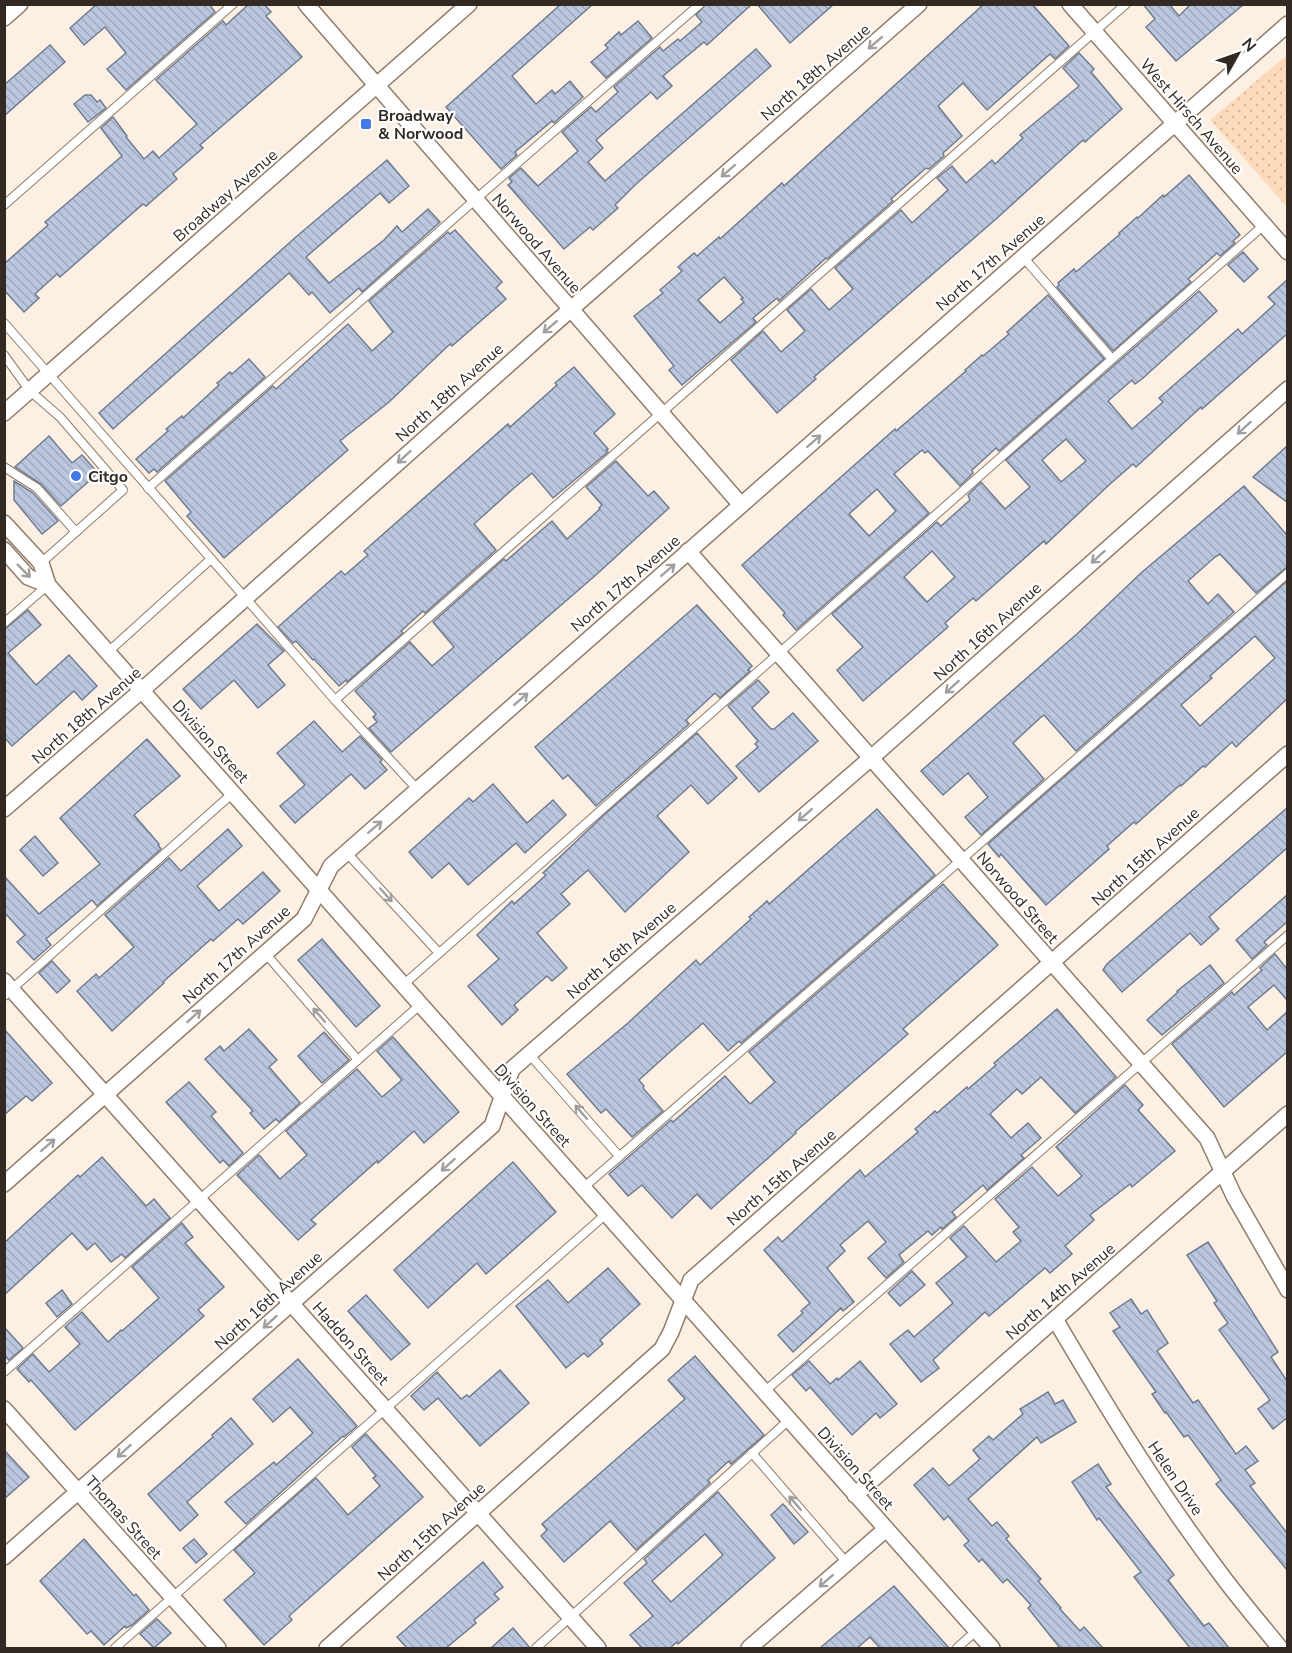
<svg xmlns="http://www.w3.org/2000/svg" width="1292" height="1653" font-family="'Nunito Sans',sans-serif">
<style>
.green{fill:url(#green-dots)}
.building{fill:url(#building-back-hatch);stroke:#707c92;stroke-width:1.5;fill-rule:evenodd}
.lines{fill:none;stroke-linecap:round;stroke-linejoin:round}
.service-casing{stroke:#907b69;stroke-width:10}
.minor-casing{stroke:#907b69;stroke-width:18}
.service{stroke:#fff;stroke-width:8}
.minor{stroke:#fff;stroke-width:15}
.oneway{stroke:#a39f9c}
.poi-dot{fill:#4278e8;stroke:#fff;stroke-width:2}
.labels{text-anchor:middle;stroke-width:4.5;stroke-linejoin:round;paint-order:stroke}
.street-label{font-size:16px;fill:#322a22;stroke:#fff}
.poi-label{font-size:16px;font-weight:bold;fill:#322a22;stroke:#fff;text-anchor:start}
</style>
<defs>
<pattern id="green-dots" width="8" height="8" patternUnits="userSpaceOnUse" patternTransform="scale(1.5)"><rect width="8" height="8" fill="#fcdabb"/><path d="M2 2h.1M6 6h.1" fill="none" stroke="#d8bba0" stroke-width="1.8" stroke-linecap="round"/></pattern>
<pattern id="building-back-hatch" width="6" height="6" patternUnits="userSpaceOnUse" patternTransform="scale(1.5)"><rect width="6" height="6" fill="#bac7df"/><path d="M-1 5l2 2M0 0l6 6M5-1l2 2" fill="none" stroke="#a0abbf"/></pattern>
</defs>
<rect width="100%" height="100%" fill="#fdf0e3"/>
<!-- green -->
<path class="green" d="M1287 55V207L1210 120Z"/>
<!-- building -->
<g class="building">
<path d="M97 4H209L215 12 126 90 107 69 126 53 105 27 84 45 70 28Z"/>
<path d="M249 4H264L271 12 266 16 302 57 200 145 203 148 173 174 177 179 146 206 143 204 60 277 57 274 35 294 39 298 24 312 4 290V264L48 225 45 222 122 156 101 128 113 117 127 136 126 137 144 159 153 151 159 158 197 124 156 80 223 21 226 25Z"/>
<path d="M561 4H593L512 76 536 104 552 90 555 94 570 81 583 97 554 123 552 121 515 152 517 155 501 169 446 107Z"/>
<path d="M706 4H752L707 45 704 42 663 76 672 86 657 99 651 92 596 140 603 148 588 162 605 181 756 49 771 66 635 185 615 205 618 208 593 230 590 227 564 249 508 185 512 182 509 178 521 168 538 186 578 151 562 132 591 107 596 112 618 92 614 87 660 47 663 51 678 39 680 41 702 22 696 15Z"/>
<path d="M757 4H834L790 43Z"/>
<path d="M984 4H1032L1069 46 1055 59 1050 54 987 110 963 83 938 106 962 136 943 153 944 156 929 169 926 168 901 190 891 199 893 201 827 259 826 258 779 301 777 298 753 318 756 322 682 385 669 370 674 366 634 316 663 293 660 290 682 271 678 267 694 253 697 256 719 237 720 239 782 183 784 186ZM724 277 743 298 741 299 744 302 720 323 698 300Z"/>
<path d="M1143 4H1169L1179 16 1191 4H1244L1176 61 1146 27 1155 19Z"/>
<path d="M638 21 652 38 606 78 591 62 608 48 605 45 619 32 621 35Z"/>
<path d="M50 45 65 62 4 116V85Z"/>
<path d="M1079 53 1094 69 1091 72 1122 109 1085 142 1083 140 996 219 814 377 816 379 777 413 731 360 763 331 781 352 805 331 787 310 811 289 829 310 853 289 835 268 901 210 912 223 948 190 937 178 952 166 966 183 992 160 995 164 1023 138 1020 135 1079 86 1063 68Z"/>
<path d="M85 95H91L97 102 100 100 106 108 88 122 74 104Z"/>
<path d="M387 160 409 186 389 203 380 193 306 257 329 283 384 240 397 226 402 232 428 209 440 222 362 292 359 288 330 313 312 292 309 295 289 273 113 429 99 413 297 236Z"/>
<path d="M1189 175 1240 235 1233 241 1235 243 1220 256 1217 253 1188 279 1191 282 1113 351 1057 287 1059 285 1058 283 1074 269 1076 272 1120 234 1119 233 1137 217 1138 218 1163 195 1164 197Z"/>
<path d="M455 230 502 282 496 288 506 299 452 346 450 344 389 402 340 441 348 450 224 558 187 516 191 512 165 481 273 386 276 389 286 380 348 324 372 351 393 332 369 301 448 232 450 234Z"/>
<path d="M1243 252 1258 269 1244 282 1228 265Z"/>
<path d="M1287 280V334L1202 409 1201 407 1136 467 1133 464 1110 484 1046 544 1044 541 976 601 973 598 945 623 948 627 863 701 837 670 863 647 832 614 937 522 941 526 970 500 968 495 981 482 1005 509 1030 487 1006 460 1199 291 1217 311 1142 379 1135 384 1132 380 1108 401 1132 429 1163 402 1159 398 1238 329 1242 334 1275 304 1268 297ZM1066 439 1086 461 1061 482 1042 460ZM932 551 955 577 927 602 904 577Z"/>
<path d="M1048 295 1104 359 999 451 996 448 972 470 973 473 960 486 928 451 925 453 922 450 894 474 929 513 796 630 783 615 785 613 742 565 895 429 896 431 966 371 965 370 982 355 983 356 1009 334 1007 332ZM877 489 896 511 869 536 849 514Z"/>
<path d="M249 359 265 377 157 472 154 469 149 473 136 459 168 431 166 429 182 416 183 418 219 385 217 383 230 372 232 374Z"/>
<path d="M574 367 615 414 594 433 608 449 606 450 608 452 553 498 532 473 514 488 474 524 496 550 425 613 423 611 401 631 403 633 347 682 346 680 339 686 314 659 313 660 296 641 293 643 278 627 341 571 345 575 368 555 364 551 508 424 510 427 538 402 557 385 555 383Z"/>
<path d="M49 436 72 463 82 455 98 473 61 506 41 484 15 467Z"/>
<path d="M1287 446V502L1253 477Z"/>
<path d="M616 461 648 496 654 491 669 508 597 574 391 752 369 728 377 722 373 717 376 714 355 691 410 642 432 666 454 647 433 622 504 559 506 561 552 521 567 539 600 509 599 508 602 505 586 487Z"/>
<path d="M14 481 33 493 58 521 42 534 14 500Z"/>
<path d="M1244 486 1287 535V567L1256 593 1220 554 1215 557 1188 581 1208 604 1218 594 1234 612 1076 751 1044 715 1040 718 1013 743 1044 779 981 835 965 817 988 797 968 773 943 795 921 771 1078 633 1141 573Z"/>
<path d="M1287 581V699L1236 747 1232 742 1205 767 1203 766 1181 786 1180 785 1136 824 1134 822 1107 846 1109 849 1046 905 1001 854 999 857 988 844ZM1255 636 1275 658 1200 726 1181 705 1212 678 1210 676Z"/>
<path d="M697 605 752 666 748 670 750 671 720 698 715 693 686 720 689 724 596 806 568 775 563 779 535 747Z"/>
<path d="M28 610 41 625 8 653 36 685 69 655 97 686 82 700 74 691 12 746 4 737V630Z"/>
<path d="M257 624 284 651 268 665 285 685 258 708 234 680 201 709 183 689Z"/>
<path d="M758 680 769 692 752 708 771 729H774L793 713 818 741 759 792 736 766 758 747 755 744 758 741 728 706Z"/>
<path d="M314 721 342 752 360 736 382 760 380 762 387 770 365 789 351 774 295 823 280 806 305 785 277 753Z"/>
<path d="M697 733 737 778 708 804 691 785 657 816 689 852 625 912 588 870 561 894 570 904 537 933 567 968 552 981 547 976 514 1005 518 1010 502 1025 468 986 499 959 477 935 512 901 514 904 546 875 543 873 604 815Z"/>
<path d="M147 739 180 776 134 815 159 844 158 845 161 849 97 906 92 900 46 939 51 945 34 960 17 942 25 935 4 912V876L39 914 100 864 60 818Z"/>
<path d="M493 784 527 823 553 800 566 815 525 853 516 843 468 885 449 863 432 878 409 852 469 798 473 802Z"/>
<path d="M1287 808V848L1209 917 1219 929 1201 945 1190 933 1122 992 1103 970 1107 964Z"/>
<path d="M877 809 935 875 741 1043 739 1041 728 1051 703 1023 671 1051 639 1080 644 1086 643 1088 663 1111 632 1137 606 1109 601 1113 567 1074 628 1023 696 960 700 965 751 919 749 917 767 901 769 904Z"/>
<path d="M228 829 242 846 197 886 219 911 263 872 280 891 243 924 238 919 213 941 211 939 163 982 164 983 112 1031 77 991 96 974 99 978 134 947 105 915 169 858 181 871Z"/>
<path d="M35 836 58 863 43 876 20 850Z"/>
<path d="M943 884 998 945 903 1029 908 1034 795 1132 796 1133 711 1209 697 1194 672 1218 642 1185 628 1196 609 1174 671 1120 673 1122 725 1076 750 1104 775 1082 749 1052Z"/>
<path d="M1287 895V922L1264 942 1267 945 1252 959 1236 940Z"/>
<path d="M322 939 380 1006 356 1027 298 960Z"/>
<path d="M1275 954 1287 969V1000L1274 985 1248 1007 1267 1030 1287 1012V1052L1224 1107 1172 1044 1232 992 1234 995 1262 970 1260 968Z"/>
<path d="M52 961 70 981 57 993 39 973Z"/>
<path d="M1210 965 1224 983 1162 1035 1147 1020 1178 992 1177 991Z"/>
<path d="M1057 1009 1116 1077 1075 1113 1041 1077 1022 1094 1017 1089 990 1114 1011 1138 1028 1123 1041 1138 1021 1155 1024 1158 987 1190 983 1185 952 1212 956 1217 942 1229 941 1227 932 1235 928 1231 899 1255 904 1262 886 1278 868 1258 886 1242 868 1221 840 1245 845 1251 827 1268 854 1302 843 1311 841 1308 793 1352 778 1335 803 1313 801 1311 810 1303 764 1250 778 1237 782 1242 860 1170 865 1177 918 1132 915 1129 935 1111 937 1113 967 1087 968 1089 996 1065 994 1063Z"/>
<path d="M4 1029 52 1083 32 1101 26 1096 4 1115Z"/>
<path d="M249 1029 277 1060 269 1067 300 1103 279 1122 276 1119 264 1129 250 1113 253 1111 205 1059 220 1046 224 1051Z"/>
<path d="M324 1032 349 1060 322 1083 298 1056Z"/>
<path d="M393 1037 459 1112 424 1143 414 1131 378 1163 377 1161 311 1220 316 1224 298 1240 237 1175 259 1155 280 1179 307 1155 286 1131 357 1069 382 1097 402 1080 377 1051Z"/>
<path d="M189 1082 216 1112 211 1116 243 1153 229 1166 223 1160 220 1163 166 1102Z"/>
<path d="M1125 1085 1143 1105 1138 1110 1175 1151 1132 1187 1130 1184 1090 1215 1094 1220 1065 1246 1072 1254 1050 1273 1045 1268 989 1316 985 1312 933 1360 939 1368 921 1382 890 1344 908 1330 914 1337 953 1303 936 1283 967 1257 950 1238 964 1226 996 1262 1021 1241 1013 1232 1019 1227 995 1199 1032 1167 1058 1196 1082 1176 1056 1147Z"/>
<path d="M102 1157 146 1206 154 1199 170 1218 125 1258 122 1254 111 1262 95 1243 87 1250 72 1233 4 1295V1243L78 1175 80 1177Z"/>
<path d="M513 1162 556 1212 486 1274 477 1263 428 1308 394 1270Z"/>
<path d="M182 1223 193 1237 185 1243 224 1287 198 1310 204 1316 75 1430 31 1380 29 1382 17 1369 33 1354 49 1372 80 1344 65 1327 82 1312 108 1342 121 1330 122 1331 159 1298 132 1267Z"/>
<path d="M1208 1242 1278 1352 1271 1357 1287 1381V1418L1273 1429 1258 1409 1270 1400 1219 1330 1228 1323 1214 1303 1217 1301 1187 1255Z"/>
<path d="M608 1268 640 1304 600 1340 603 1344 588 1357 584 1353 566 1368 516 1306 548 1280 568 1303Z"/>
<path d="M912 1271 925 1285 900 1306 888 1293Z"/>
<path d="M62 1290 72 1304 57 1317 46 1303Z"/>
<path d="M366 1295 410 1344 391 1360 348 1311Z"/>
<path d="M1131 1299 1141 1314 1147 1310 1168 1343 1157 1351 1193 1403 1198 1400 1236 1454 1246 1446 1258 1461 1245 1470 1255 1483 1250 1486 1287 1533V1570L1216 1484 1221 1480 1188 1435 1184 1437 1166 1412 1165 1413 1152 1394 1156 1392 1113 1331 1120 1327 1110 1313Z"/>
<path d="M4 1327 23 1348 9 1360 4 1355Z"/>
<path d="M695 1356 764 1435 731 1464 729 1461 708 1480 710 1483 636 1550 610 1521 564 1562 541 1536 547 1530 542 1524 685 1399 668 1380Z"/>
<path d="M298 1359 357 1426 344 1437 343 1436 246 1524 225 1502 274 1462 276 1465 313 1433 290 1407 273 1422 253 1399Z"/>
<path d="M809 1361 830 1384 837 1378 838 1380 860 1361 897 1404 880 1418 876 1413 852 1435 810 1387 806 1391 792 1375Z"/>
<path d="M500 1370 529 1403 480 1446 438 1398 424 1410 411 1396 437 1372 461 1399 467 1395 469 1397Z"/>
<path d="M1048 1392 1055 1404 1063 1400 1076 1422 1041 1443 1037 1437 968 1499 992 1526 997 1522 1009 1536 1006 1539 1041 1579 1038 1581 1061 1608 1060 1609 1080 1631 1084 1627 1103 1648H1060L1028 1608 1031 1605 1007 1579 1003 1583 982 1559 979 1562 964 1545 969 1541 948 1516 944 1520 914 1485 933 1468 949 1486 980 1459 973 1450 989 1436 993 1440 1023 1414 1020 1409Z"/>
<path d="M231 1418 253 1444 187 1502 198 1515 180 1531 148 1494 213 1437 212 1435Z"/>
<path d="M366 1434 423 1497 289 1616 292 1620 264 1645 224 1600 255 1573 234 1550 316 1478 348 1515 380 1486 373 1478 376 1476 352 1447Z"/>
<path d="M4 1450 29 1477 4 1499Z"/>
<path d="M1098 1464 1111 1484 1106 1487 1174 1575 1168 1580 1181 1597 1204 1626 1209 1623 1229 1648H1190L1134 1577 1141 1572 1099 1518 1097 1520 1072 1482Z"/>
<path d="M718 1492 775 1558 678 1644 677 1642 670 1648H642L630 1635 653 1616 624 1583 647 1563 644 1559ZM705 1534 723 1555 671 1602 652 1581Z"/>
<path d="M783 1504 808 1532 794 1544 771 1515Z"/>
<path d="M84 1539 134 1596 136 1594 149 1610 132 1625 126 1628 125 1626 104 1645 91 1631 87 1634 40 1581Z"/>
<path d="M194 1539 207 1554 196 1563 183 1548Z"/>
<path d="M483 1562 503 1587 494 1594 499 1599 474 1620 476 1623 446 1648H407L397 1637Z"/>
<path d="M894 1586 949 1648H880L870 1637 857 1648H820Z"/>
<path d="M157 1619 171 1633 154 1648 140 1634Z"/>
<path d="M513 1628 530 1648H491Z"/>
</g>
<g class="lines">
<!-- service casing -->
<g class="service-casing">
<g id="service">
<path d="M4 205 233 4"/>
<path d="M1023 257 1112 359"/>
<path d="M4 323 335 700 418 790"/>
<path d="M4 355 30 391 60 417 123 490 41 563"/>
<path d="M4 467 37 488 76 532"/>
<path d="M148 488 476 199 700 4"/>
<path d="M4 623 48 585"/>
<path d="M108 652 211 559"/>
<path d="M335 700 1126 4"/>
<path d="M346 852 439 953"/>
<path d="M265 953 358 1060"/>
<path d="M403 985 1264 225"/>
<path d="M4 996 233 793"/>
<path d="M529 1054 619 1156"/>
<path d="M583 1188 961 860 1288 573"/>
<path d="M4 1372 420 1005"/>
<path d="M764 1392 1288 935"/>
<path d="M752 1453 847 1563"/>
<path d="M115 1648 606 1214"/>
<path d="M536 1648 789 1420"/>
<path d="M957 1648 976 1631"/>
</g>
</g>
<!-- minor casing -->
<g class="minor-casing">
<g id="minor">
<path d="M306 4 741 505"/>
<path d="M1070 4 1288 252"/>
<path d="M4 18 20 4"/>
<path d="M4 413 469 4"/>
<path d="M4 523 41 563 48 585 992 1648"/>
<path d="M4 550 28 577 48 585"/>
<path d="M688 551 1207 1138 1234 1196 1288 1290"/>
<path d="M4 809 141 691 554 324 919 4"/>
<path d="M4 981 598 1648"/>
<path d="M4 1184 304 919 331 866 1288 24"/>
<path d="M1055 1319C1106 1406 1159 1493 1220 1573 1239 1599 1260 1623 1280 1648"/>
<path d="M4 1409 218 1648"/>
<path d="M855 1495 1288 1114"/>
<path d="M4 1557 492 1126 512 1069 871 758 1288 389"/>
<path d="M327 1648 662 1349 671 1332 691 1280 1288 754"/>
<path d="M749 1648 886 1529"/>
</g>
</g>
<!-- service -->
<use href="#service" class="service"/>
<!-- minor -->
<use href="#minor" class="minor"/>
</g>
<!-- one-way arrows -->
<defs><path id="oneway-shaft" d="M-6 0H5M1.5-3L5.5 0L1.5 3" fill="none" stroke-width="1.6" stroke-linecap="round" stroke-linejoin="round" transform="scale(1.5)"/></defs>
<g class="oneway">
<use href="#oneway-shaft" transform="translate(875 43) rotate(139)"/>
<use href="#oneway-shaft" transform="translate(728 171) rotate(139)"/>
<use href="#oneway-shaft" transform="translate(550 327) rotate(139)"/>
<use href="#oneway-shaft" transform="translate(1244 428) rotate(138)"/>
<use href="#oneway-shaft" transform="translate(814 441) rotate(-41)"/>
<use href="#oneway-shaft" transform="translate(404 457) rotate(138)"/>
<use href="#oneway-shaft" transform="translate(1098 557) rotate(138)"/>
<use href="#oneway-shaft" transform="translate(668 570) rotate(-41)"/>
<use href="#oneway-shaft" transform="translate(24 571) rotate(45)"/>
<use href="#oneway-shaft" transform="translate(952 687) rotate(138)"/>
<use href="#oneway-shaft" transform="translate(521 699) rotate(-41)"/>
<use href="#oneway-shaft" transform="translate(805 815) rotate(139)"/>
<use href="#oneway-shaft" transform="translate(375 827) rotate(-41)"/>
<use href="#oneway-shaft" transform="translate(386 895) rotate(48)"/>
<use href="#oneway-shaft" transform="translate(319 1015) rotate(-131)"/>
<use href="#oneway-shaft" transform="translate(194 1016) rotate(-42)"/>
<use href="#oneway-shaft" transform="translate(581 1112) rotate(-131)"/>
<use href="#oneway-shaft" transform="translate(48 1145) rotate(-41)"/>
<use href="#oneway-shaft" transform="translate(448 1165) rotate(138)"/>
<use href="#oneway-shaft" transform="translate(270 1322) rotate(138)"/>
<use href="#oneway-shaft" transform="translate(124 1451) rotate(138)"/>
<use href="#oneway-shaft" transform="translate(795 1503) rotate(-131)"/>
<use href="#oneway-shaft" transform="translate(826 1581) rotate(139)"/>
</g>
<!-- markers -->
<g class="poi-dot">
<rect x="360" y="118" width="12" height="12" rx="3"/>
<circle cx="76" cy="476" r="6"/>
</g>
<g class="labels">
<!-- street labels -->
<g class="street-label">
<text transform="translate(815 72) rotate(-41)" y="6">North 18th Avenue</text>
<text transform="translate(1192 116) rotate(49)" y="6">West Hirsch Avenue</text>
<text transform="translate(225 195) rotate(-41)" y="6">Broadway Avenue</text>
<text transform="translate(537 243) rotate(49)" y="6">Norwood Avenue</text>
<text transform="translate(990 262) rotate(-41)" y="6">North 17th Avenue</text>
<text transform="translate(449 392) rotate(-42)" y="6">North 18th Avenue</text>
<text transform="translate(625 583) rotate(-41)" y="6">North 17th Avenue</text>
<text transform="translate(987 631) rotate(-42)" y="6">North 16th Avenue</text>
<text transform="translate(86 715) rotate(-41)" y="6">North 18th Avenue</text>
<text transform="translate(211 741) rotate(48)" y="6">Division Street</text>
<text transform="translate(1145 856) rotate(-42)" y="6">North 15th Avenue</text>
<text transform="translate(1018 897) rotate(49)" y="6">Norwood Street</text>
<text transform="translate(621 950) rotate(-41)" y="6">North 16th Avenue</text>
<text transform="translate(236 954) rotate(-42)" y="6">North 17th Avenue</text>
<text transform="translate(533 1105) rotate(48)" y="6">Division Street</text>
<text transform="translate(781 1177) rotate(-41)" y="6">North 15th Avenue</text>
<text transform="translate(1060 1291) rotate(-41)" y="6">North 14th Avenue</text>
<text transform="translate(268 1300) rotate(-42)" y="6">North 16th Avenue</text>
<text transform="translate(351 1343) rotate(48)" y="6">Haddon Street</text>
<text transform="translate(856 1468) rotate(48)" y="6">Division Street</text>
<text transform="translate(1176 1478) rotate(56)" y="6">Helen Drive</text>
<text transform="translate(124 1517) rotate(48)" y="6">Thomas Street</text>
<text transform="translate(431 1531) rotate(-42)" y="6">North 15th Avenue</text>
</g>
<!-- poi labels -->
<g class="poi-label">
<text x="378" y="121">Broadway<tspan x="378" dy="18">&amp; Norwood</tspan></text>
<text x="88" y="482">Citgo</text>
</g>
</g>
<!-- border -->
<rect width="1292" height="1653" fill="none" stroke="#322a22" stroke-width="12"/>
<!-- north arrow -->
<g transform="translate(1238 54) rotate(50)" stroke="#ffffff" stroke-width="4.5" paint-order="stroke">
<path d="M0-4.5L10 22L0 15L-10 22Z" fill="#322a22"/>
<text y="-9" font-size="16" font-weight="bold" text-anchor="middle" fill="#322a22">N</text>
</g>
</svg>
